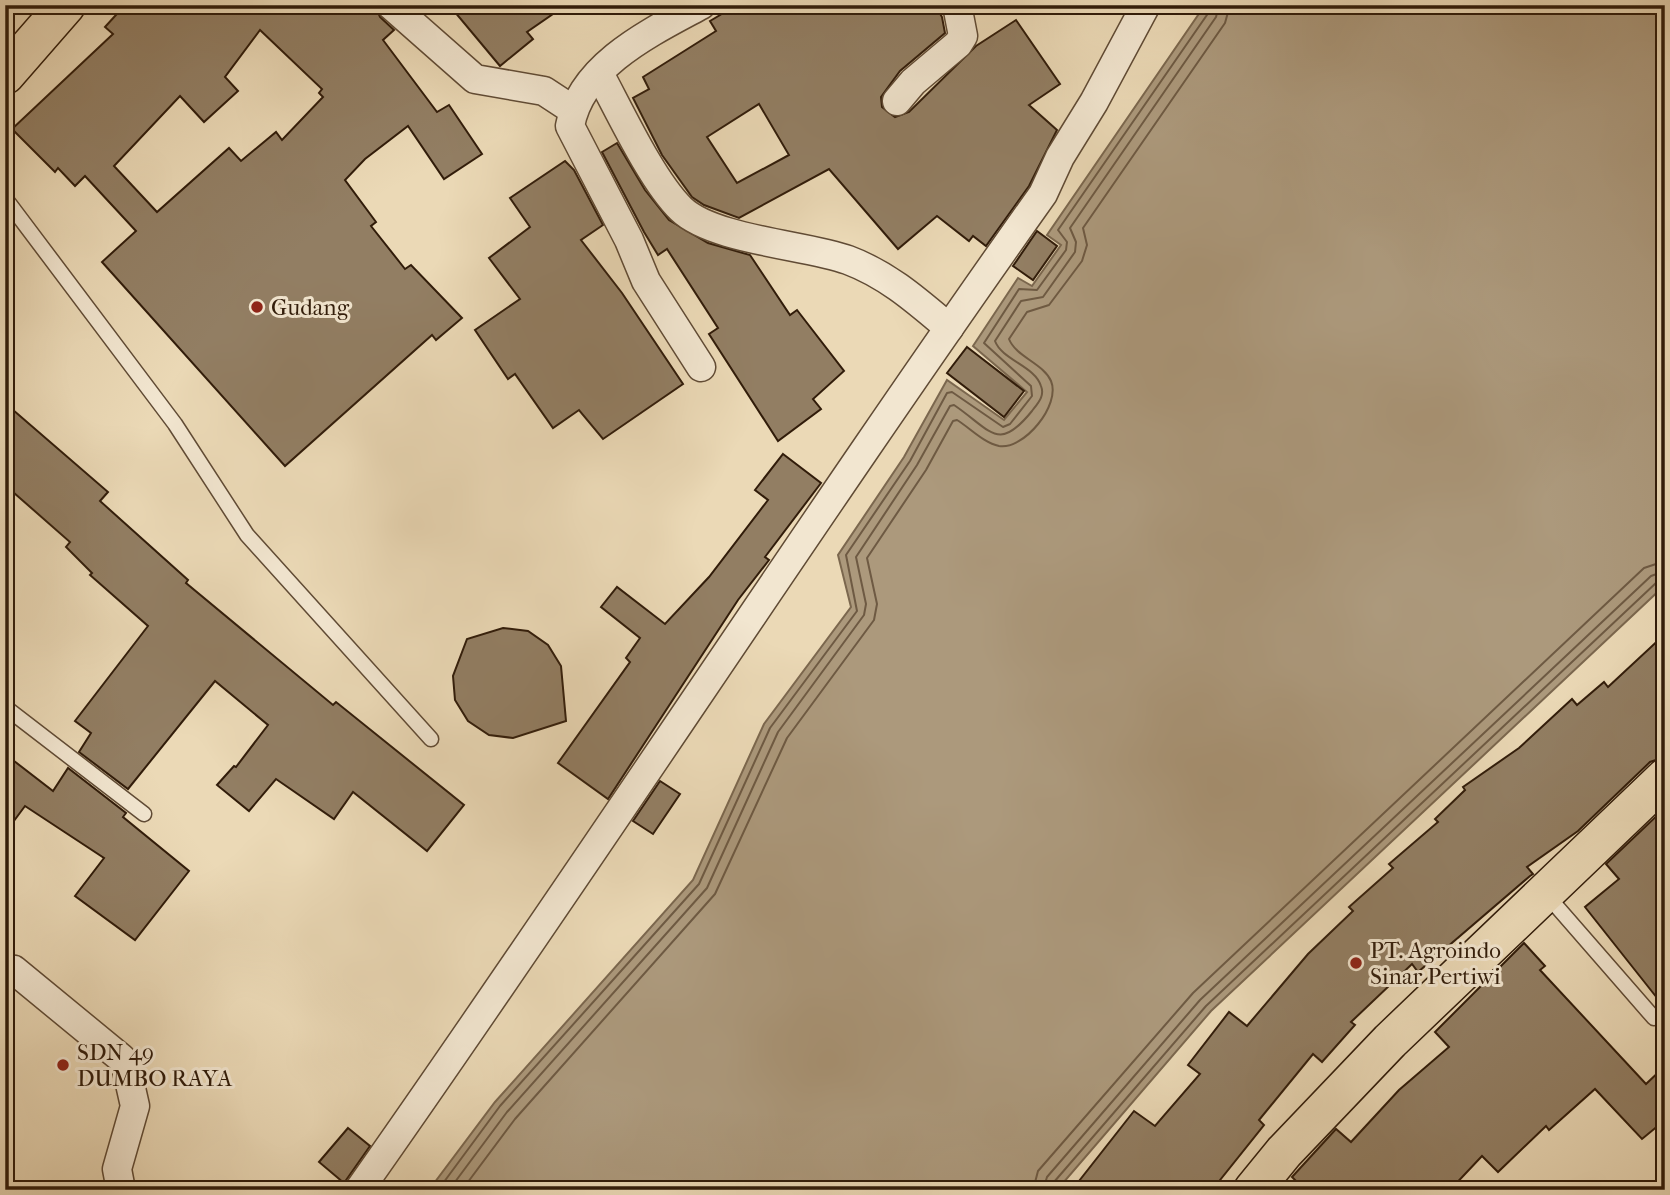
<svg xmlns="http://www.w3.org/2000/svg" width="1670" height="1195" font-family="'IM FELL French Canon',serif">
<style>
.water{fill:#ac997c;stroke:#7b674e;stroke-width:2}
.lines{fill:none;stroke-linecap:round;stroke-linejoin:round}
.shore{stroke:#6e5a43;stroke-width:2}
.building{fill:#927e63;stroke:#311c0a;stroke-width:2;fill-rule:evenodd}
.service-casing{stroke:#604b35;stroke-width:17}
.minor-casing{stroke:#604b35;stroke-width:31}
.trunk-casing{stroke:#311c0a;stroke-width:41}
.service{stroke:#f2e6d0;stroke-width:14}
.minor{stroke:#f2e6d0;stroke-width:28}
.trunk{stroke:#ebd9b6;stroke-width:38}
.poi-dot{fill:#8f2418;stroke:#f2e6d0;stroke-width:2.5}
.labels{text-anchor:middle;stroke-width:6;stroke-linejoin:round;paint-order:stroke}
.poi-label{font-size:23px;fill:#311c0a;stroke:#f2e6d0;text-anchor:start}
</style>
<rect width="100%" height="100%" fill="#ebd9b6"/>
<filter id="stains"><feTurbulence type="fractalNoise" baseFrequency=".00286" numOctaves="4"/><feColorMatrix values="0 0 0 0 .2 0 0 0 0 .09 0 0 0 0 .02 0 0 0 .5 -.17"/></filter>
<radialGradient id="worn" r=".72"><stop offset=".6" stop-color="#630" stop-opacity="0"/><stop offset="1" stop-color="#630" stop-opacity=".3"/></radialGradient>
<!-- water -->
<path class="water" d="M1205 5H1665V585L1211 1011 1057 1190H429L495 1102 693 880 764 724 851 607 838 555 904 457 947 380 1004 420 1027 392 973 346 1018 278 1032 286 1061 245 1047 235Z"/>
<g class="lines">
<!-- shore -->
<g class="shore">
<path d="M438 1190 500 1106 699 884 770 728 857 611 846 555 910 461 947 393 952 392 1003 427 1010 424 1032 396 1031 386 984 343 1019 289 1037 290 1066 250 1067 242 1058 230 1209 12 1211 5"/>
<path d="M449 1190 507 1112 707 888 778 732 864 615 866 604 856 557 917 465 950 406 954 405C992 431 998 453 1032 411 1038 403 1045 396 1041 386 1035 366 1002 360 995 341L1021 301 1043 297 1075 252 1076 242 1070 228 1216 17 1219 5"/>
<path d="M462 1190 515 1119 715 894 787 738 874 620 877 604 867 558 926 470 953 421 957 420C970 428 984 443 999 446 1024 450 1061 405 1051 381 1043 363 1016 357 1009 339L1027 312 1049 305 1082 261 1087 245 1083 228 1225 23 1230 5"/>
<path d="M1033 1190 1038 1171 1193 993 1644 568 1665 561"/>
<path d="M1043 1190 1047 1177 1200 1000 1651 576 1665 571"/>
<path d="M1052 1190 1054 1182 1206 1006 1657 582 1665 580"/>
</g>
</g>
<!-- building -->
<g class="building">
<path d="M125 5H375L380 17 394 30 383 40 437 112 449 105 482 154 444 179 408 126 365 159 345 180 376 222 371 226 405 269 411 265 462 318 436 340 432 335 285 466 102 262 136 231 85 176 75 186 58 168 55 172 12 129 113 34 105 27ZM260 30 322 89 319 93 323 97 282 140 276 132 241 161 229 148 157 212 114 166 180 96 204 122 238 91 225 77Z"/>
<path d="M449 5H566L527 32 533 39 500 66Z"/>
<path d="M737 5H935L942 17 945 33 900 71 881 97 882 107 895 117 909 112 976 46 1016 20 1060 84 1029 105 1057 130 1029 186 986 246 973 236 969 241 937 216 898 249 829 169 739 218 704 205 692 197 662 155 633 98 649 89 643 77 716 31 710 21ZM759 104 789 155 737 183 707 137Z"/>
<path d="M617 143 645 190 669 220 708 243 750 255 790 315 797 310 844 371 813 399 821 409 778 441 709 334 718 328 667 249 658 255 644 232 602 152Z"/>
<path d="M565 161 574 170 603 225 581 240 622 293 683 384 603 439 579 410 553 428 515 374 508 379 475 330 520 299 489 258 530 227 510 198Z"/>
<path d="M1037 231 1057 246 1033 280 1013 266Z"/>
<path d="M967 347 1024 391 1004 417 947 373Z"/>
<path d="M5 403 108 492 100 501 188 580 186 583 333 705 336 702 464 805 427 851 353 792 334 819 276 779 249 811 217 785 234 766 236 767 268 725 215 681 128 789 79 752 91 733 75 721 148 626 90 575 92 573 66 547 70 542 5 485Z"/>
<path d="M783 454 821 483 765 557 769 560 738 600 608 799 558 763 630 662 626 658 640 638 601 607 617 587 665 624 709 577 768 500 755 490Z"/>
<path d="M503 628 528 631 548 645 561 666 566 721 513 738 489 735 468 721 455 700 453 676 467 639Z"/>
<path d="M1665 634V757L1650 762 1578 831 1527 867 1533 874 1530 876 1418 972 1412 964 1351 1022 1355 1025 1322 1062 1313 1054 1259 1120 1264 1125 1212 1190H1072L1134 1111 1155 1126 1200 1074 1188 1065 1229 1012 1247 1026 1308 954 1353 911 1349 907 1393 868 1389 864 1438 822 1435 819 1465 790 1463 787 1519 748 1572 699 1577 705 1604 682 1608 687Z"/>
<path d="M5 754 53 791 68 768 126 813 123 817 189 871 135 940 75 896 104 858 25 806 5 833Z"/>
<path d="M660 781 680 794 653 834 633 821Z"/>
<path d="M1665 808V1008L1585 907 1619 879 1606 864Z"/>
<path d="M1524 943 1545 966 1540 970 1646 1084 1665 1066V1120L1642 1139 1595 1089 1549 1130 1546 1126 1498 1172 1482 1156 1450 1190H1305L1292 1177 1336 1129 1351 1142 1399 1090 1449 1047 1435 1032Z"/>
<path d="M348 1128 370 1146 344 1183 319 1162Z"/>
</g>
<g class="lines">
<!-- service casing -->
<g class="service-casing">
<g id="service">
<path d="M5 198 175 424 247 535 431 739"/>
<path d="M5 707 144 814"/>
<path d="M1545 893 1654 1018"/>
</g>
</g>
<!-- minor casing -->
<g class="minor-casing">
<g id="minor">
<path d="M391 5 475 79 544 91 573 110"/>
<path d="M599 73C619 110 652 181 681 209 713 240 807 245 848 260 888 275 917 301 949 328"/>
<path d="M897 101 913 82 958 44 963 36 957 5"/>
<path d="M701 367 646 281 629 240 570 126C581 65 651 32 701 5"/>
<path d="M5 974 14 970 121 1058 126 1066 135 1106 117 1169 121 1190"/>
<path d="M359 1190C591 861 810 522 1043 194L1060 157 1094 102 1146 5"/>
</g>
</g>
<!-- trunk casing -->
<g class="trunk-casing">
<g id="trunk">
<path d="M5 75 66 5"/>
<path d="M1253 1190 1284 1152 1390 1041 1665 778"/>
</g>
</g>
<!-- service -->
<use href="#service" class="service"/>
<!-- minor -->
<use href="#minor" class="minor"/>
<!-- trunk -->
<use href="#trunk" class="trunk"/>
</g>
<!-- markers -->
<g class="poi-dot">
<circle cx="257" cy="307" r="7"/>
<circle cx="1356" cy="963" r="7"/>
<circle cx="63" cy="1065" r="7"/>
</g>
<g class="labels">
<!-- poi labels -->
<g class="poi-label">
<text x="271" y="315">Gudang</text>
<text x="1370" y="958">PT. Agroindo<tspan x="1370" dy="26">Sinar Pertiwi</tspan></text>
<text x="77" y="1060">SDN 49<tspan x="77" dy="26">DUMBO RAYA</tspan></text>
</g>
</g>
<!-- margin -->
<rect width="1670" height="1195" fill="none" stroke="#ebd9b6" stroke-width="28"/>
<rect x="7" y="7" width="1656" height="1181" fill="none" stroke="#311c0a" stroke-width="3.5"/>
<rect x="14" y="14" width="1642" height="1167" fill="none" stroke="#311c0a" stroke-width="2"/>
<rect width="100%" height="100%" filter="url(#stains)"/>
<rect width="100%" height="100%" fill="url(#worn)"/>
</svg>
